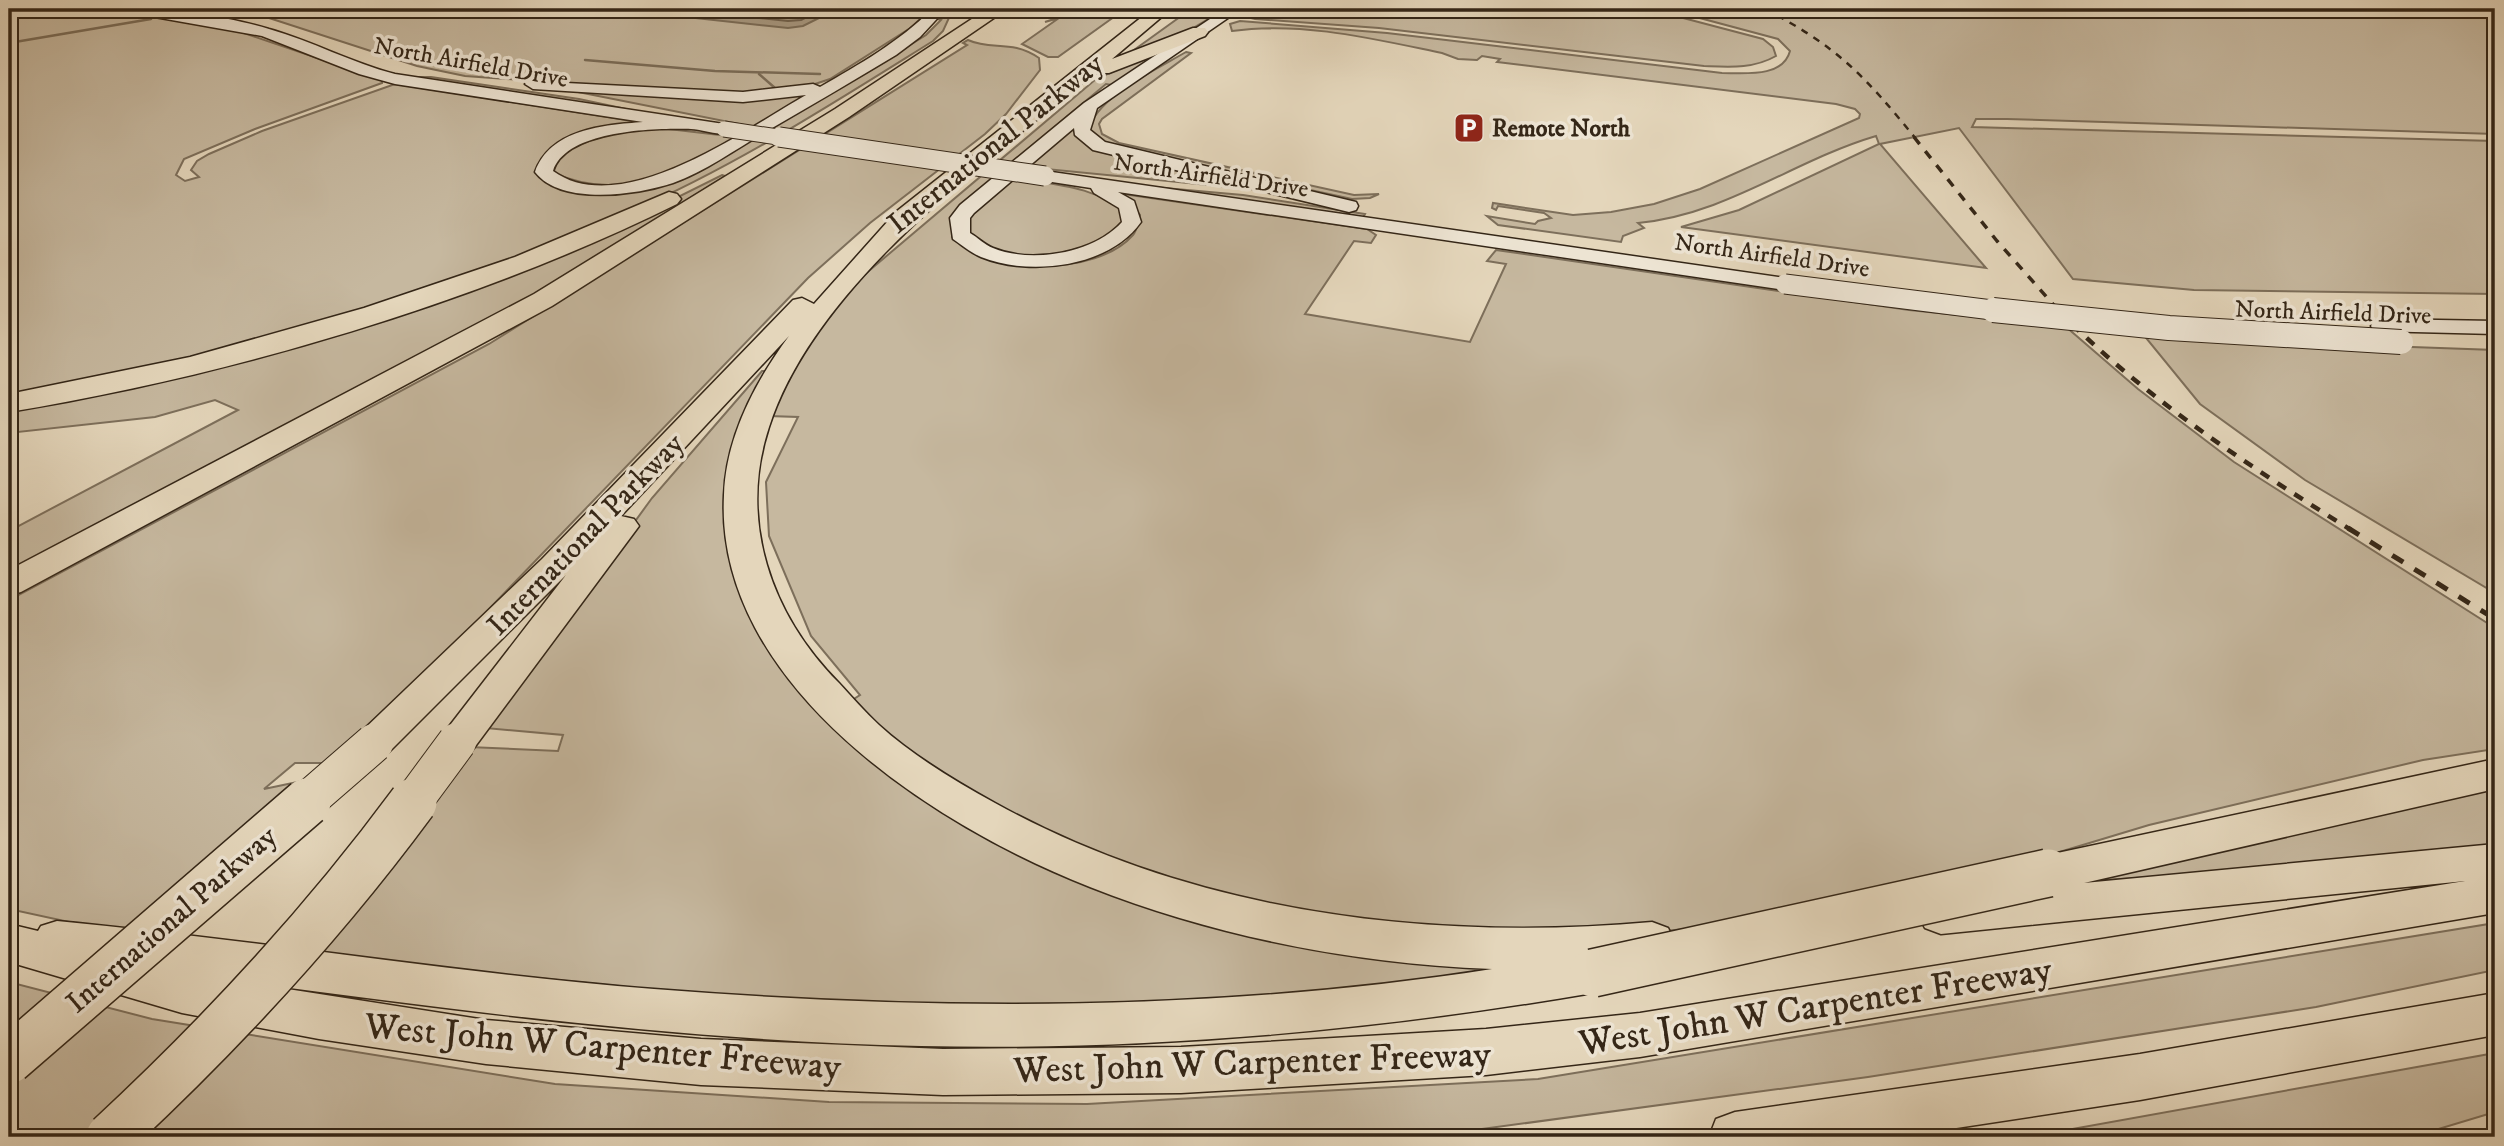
<svg xmlns="http://www.w3.org/2000/svg" width="2504" height="1146" font-family="'IM FELL DW Pica',serif">
<style>
.green{fill:#c6b89f;stroke:#7d6f5b;stroke-width:2}
.water{fill:#a89a83;stroke:#7a6c58;stroke-width:2}
.lines{fill:none;stroke-linecap:round;stroke-linejoin:round}
.shore{stroke:#6e604d;stroke-width:2}
.stream{stroke:#7a6c58;stroke-width:2.5}
.secondary-casing{stroke:#342617;stroke-width:3}
.motorway-casing{stroke:#342617;stroke-width:3}
.secondary{fill:#ede4d3;fill-rule:evenodd}
.motorway{fill:#e4d6bb;fill-rule:evenodd}
.rail-far3{stroke:#342617;stroke-width:2.5;stroke-dasharray:7 7;stroke-linecap:butt}
.rail-far2{stroke:#342617;stroke-width:3.5;stroke-dasharray:9 9;stroke-linecap:butt}
.rail-far1{stroke:#342617;stroke-width:4.5;stroke-dasharray:10 10;stroke-linecap:butt}
.rail{stroke:#342617;stroke-width:5;stroke-dasharray:13 13;stroke-linecap:butt}
.secondary-bridge-far2-casing{stroke:#342617;stroke-width:17;stroke-linecap:butt}
.secondary-bridge-far1-casing{stroke:#342617;stroke-width:21;stroke-linecap:butt}
.secondary-bridge-casing{stroke:#342617;stroke-width:26;stroke-linecap:butt}
.motorway-bridge-far1-casing{stroke:#342617;stroke-width:40;stroke-linecap:butt}
.motorway-bridge-casing{stroke:#342617;stroke-width:50;stroke-linecap:butt}
.secondary-bridge-far2{stroke:#ede4d3;stroke-width:15}
.secondary-bridge-far1{stroke:#ede4d3;stroke-width:19}
.secondary-bridge{stroke:#ede4d3;stroke-width:24}
.motorway-bridge-far1{stroke:#e4d6bb;stroke-width:38}
.motorway-bridge{stroke:#e4d6bb;stroke-width:47}
.labels{text-anchor:middle;stroke-width:7;stroke-linejoin:round;paint-order:stroke}
.far-street-label{font-size:24px;fill:#342617;stroke:#ede4d3}
.far-poi-label{font-size:24px;font-weight:bold;fill:#342617;stroke:#ede4d3;text-anchor:start}
.street-label{font-size:30px;fill:#342617;stroke:#ede4d3}
.near-street-label{font-size:37px;fill:#342617;stroke:#ede4d3}
</style>
<rect width="100%" height="100%" fill="#e4d6bb"/>
<filter id="stains"><feTurbulence type="fractalNoise" baseFrequency=".00286" numOctaves="4"/><feColorMatrix values="0 0 0 0 .2 0 0 0 0 .09 0 0 0 0 .02 0 0 0 .5 -.17"/></filter>
<radialGradient id="worn" r=".72"><stop offset=".6" stop-color="#630" stop-opacity="0"/><stop offset="1" stop-color="#630" stop-opacity=".3"/></radialGradient>
<!-- green -->
<g class="green">
<path d="M9 9H113L238 31 382 80V83L255 129 184 159 176 175 185 181 199 177 191 170 197 161 209 154 262 131 395 84 647 123C623 127 542 145 538 170L557 185H651L873 68 926 35 941 20 938 19 953 9 943 31 933 41C835 102 736 166 630 212 431 298 221 359 9 399Z"/>
<path d="M213 9H930L912 27 830 79 800 89 768 94 647 89 465 76 417 66 266 17Z"/>
<path d="M1084 9H1125L1058 57H1048L1022 44 1059 18 1045 22Z"/>
<path d="M1191 9H1225L1183 34 1127 55Z"/>
<path d="M1242 9H1564L1611 13 1613 9H1649L1763 39 1773 47 1776 56C1753 69 1730 67 1704 66L1379 28 1255 19 1235 14Z"/>
<path d="M1666 9H2495V134L2007 119H1976L1972 127 2495 141V294L2194 290 2073 279 1959 128 1880 144 1986 268 1681 227 1739 210 1879 144 1876 136C1792 161 1728 214 1638 223L1644 228 1623 236 1621 242 1498 225 1487 216 1535 224 1538 221 1551 218 1544 213 1498 206 1496 210 1492 208 1493 203 1573 215 1611 212 1654 204 1700 189 1859 118 1860 114 1855 109 1836 104 1497 62 1500 59 1482 56 1477 60 1458 59 1442 53C1374 39 1301 21 1232 31L1230 24 1240 21 1387 33 1722 73C1744 73 1783 78 1790 51L1778 39Z"/>
<path d="M968 40C992 51 1011 39 1039 58L1040 70 1006 114 985 134 870 223 808 278 433 667 325 763H295L264 789 307 780 134 928 115 932 9 909V600L489 344 967 45 963 43Z"/>
<path d="M1173 45 1112 85 1106 84 986 184 954 221 952 237C990 274 1096 277 1133 235 1137 231 1138 221 1140 215L1123 194 1367 229 1376 235 1371 243 1354 241 1305 314 1470 342 1506 264 1487 261 1496 250 1909 310 2065 326 2138 389 2234 462 2495 628V749L2423 760 2149 825 2033 860 1775 921 1608 936 1486 939 1219 897 1111 862 983 804 846 704 860 695 811 636 769 536 766 482 798 417 769 416 796 355 851 286 1096 79Z"/>
<path d="M1186 52 1191 53 1102 119 1099 124 1102 134 1119 143 1354 195 1379 194 1370 198 1352 199 1108 146 1088 132C1094 98 1157 69 1186 52Z"/>
<path d="M411 77H431L579 99 654 115Z"/>
<path d="M568 90 758 99 814 91 754 127Z"/>
<path d="M1073 126 1078 137 1090 146 1279 192 1026 167 1013 178C1055 185 1095 185 1128 215L1120 235C1073 251 1004 277 966 231L972 212Z"/>
<path d="M660 128 737 137C678 170 622 204 554 173L555 157C589 137 621 130 660 128Z"/>
<path d="M722 175 725 176 566 277 427 354 9 574V531L238 410 215 400 155 417 9 433V408L74 398 257 355 614 229Z"/>
<path d="M1142 186 1243 195 1365 214 1362 219Z"/>
<path d="M2142 333 2217 340 2495 350V593L2305 480 2200 404Z"/>
<path d="M762 371H771L732 472 772 641 1001 841 1530 970 1165 1011 795 1004 319 956 469 747 558 751 563 735 485 728 652 498Z"/>
<path d="M2495 789V849L2337 865 2074 882Z"/>
<path d="M2495 923V970L2316 1007 1868 1077 1423 1137H9V982L152 1019 555 1084 829 1102 1087 1104 1538 1079Z"/>
<path d="M2495 1053V1112L2412 1137H2028Z"/>
</g>
<!-- water -->
<path class="water" d="M658 9H837L803 26 788 28 668 15 659 13Z"/>
<g class="lines">
<!-- shore -->
<path class="shore" d="M672 9 788 21 801 20 822 9"/>
<!-- stream -->
<g class="stream">
<path d="M9 43 151 19"/>
<path d="M585 60 715 71 820 74"/>
<path d="M759 74 775 88"/>
</g>
<!-- secondary casing -->
<g class="secondary-casing">
<g id="secondary">
<path d="M125 9C165 7 230 17 269 29 312 41 352 63 395 74L724 124 732 129C723 139 704 129 691 129 655 128 566 130 553 171 622 221 746 129 806 95L743 102 533 89 525 84 527 81 743 92 813 84 820 87C860 64 899 42 932 9H946L920 37 896 55C853 81 810 106 767 131 736 149 706 171 673 183 637 195 561 206 535 172 550 129 604 125 643 122L395 84 359 74 262 36 132 13Z"/>
<path d="M1225 9H1241L1097 108 1090 130 1105 142 1356 202 1358 206 1356 210 1349 212 1093 150 1075 135 1074 128 974 213 970 218V233C977 237 985 245 993 248 1032 264 1094 253 1122 222L1119 208 1094 193 1091 188 1039 180 1036 176 1045 171 1785 278 1795 284 1785 290 1118 192 1134 201 1141 222C1110 267 1030 277 981 257 971 253 962 245 953 239L950 218 960 205 1084 103Z"/>
<path d="M2382 319 2495 321V334L2374 331 2371 326 2374 321Z"/>
</g>
</g>
<!-- motorway casing -->
<g class="motorway-casing">
<g id="motorway">
<path d="M987 9H1007L849 117 552 306 21 592 9 595V570L534 294 835 109Z"/>
<path d="M1152 9H1171L1112 59 1193 28H1205L1208 32 1205 36 1109 73H1095C983 164 815 285 769 427 738 521 771 615 839 683 852 697 865 712 879 725 913 756 955 781 995 803 1193 913 1429 942 1652 922L1668 928 1675 942 1668 956 1652 962 1613 965 1617 973 1610 987 1593 993C1370 1031 1147 1051 921 1046 689 1041 460 1011 230 980L486 1020 701 1039 943 1049 1181 1047 1486 1029 1640 1013 2465 881 1941 934 1925 928 1918 915 1925 902 1941 896 2037 887 2032 886 2026 873 2032 860 2048 855 2495 759V789L2084 883 2495 844V913L1640 1057 1486 1075 1181 1093 943 1095 701 1085 486 1064 319 1039 182 1013 9 962V924L38 931 41 926 57 921C256 940 454 973 654 989 932 1011 1216 1012 1492 969 1356 964 1217 937 1090 887 936 827 714 685 724 495 726 437 755 382 789 336L621 516 634 519 639 526 471 752 457 757 443 752 437 742 566 575 388 753 374 758 360 753 354 743 360 733 542 559 793 300 802 298 814 304 897 211Z"/>
<path d="M669 192 677 194 681 199 677 204C477 303 229 376 9 412V394L190 357 364 308 515 257Z"/>
<path d="M2495 993V1035L2140 1100 1897 1137H1709L1716 1119 1735 1112 2140 1054Z"/>
</g>
</g>
<!-- secondary -->
<use href="#secondary" class="secondary"/>
<!-- motorway -->
<use href="#motorway" class="motorway"/>
<!-- rail-far3 -->
<path class="rail-far3" d="M1765 9C1838 47 1865 76 1916 139"/>
<!-- rail-far2 -->
<path class="rail-far2" d="M1914 137 1997 241 2060 312"/>
<!-- rail-far1 -->
<path class="rail-far1" d="M2058 310C2143 397 2249 466 2351 530"/>
<!-- rail -->
<path class="rail" d="M2348 528 2495 619"/>
<!-- secondary-bridge-far2 casing -->
<g class="secondary-bridge-far2-casing">
<path id="secondary-bridge-far2" d="M724 129 791 139"/>
</g>
<!-- secondary-bridge-far1 casing -->
<g class="secondary-bridge-far1-casing">
<g id="secondary-bridge-far1">
<path d="M779 137 1045 176"/>
<path d="M1785 284 2008 312"/>
</g>
</g>
<!-- secondary-bridge casing -->
<g class="secondary-bridge-casing">
<path id="secondary-bridge" d="M1993 310 2169 328 2401 342"/>
</g>
<!-- motorway-bridge-far1 casing -->
<g class="motorway-bridge-far1-casing">
<g id="motorway-bridge-far1">
<path d="M305 803 374 743"/>
<path d="M412 803 457 742"/>
</g>
</g>
<!-- motorway-bridge casing -->
<g class="motorway-bridge-casing">
<g id="motorway-bridge">
<path d="M1593 973 2048 873"/>
<path d="M9 1060 307 802"/>
<path d="M110 1137C221 1034 323 924 413 802"/>
</g>
</g>
<!-- secondary-bridge-far2 -->
<use href="#secondary-bridge-far2" class="secondary-bridge-far2"/>
<!-- secondary-bridge-far1 -->
<use href="#secondary-bridge-far1" class="secondary-bridge-far1"/>
<!-- secondary-bridge -->
<use href="#secondary-bridge" class="secondary-bridge"/>
<!-- motorway-bridge-far1 -->
<use href="#motorway-bridge-far1" class="motorway-bridge-far1"/>
<!-- motorway-bridge -->
<use href="#motorway-bridge" class="motorway-bridge"/>
</g>
<!-- icons -->
<defs>
<g id="parking-square" transform="scale(1.575)"><rect x="-9" y="-9" width="18" height="18" rx="4" fill="#8f2418" stroke="#ede4d3"/><path d="M-3.5-5.5H1a3.5 3.5 0 0 1 0 7H-1V5.5H-3.5ZM-1-3.4V-.6H.8a1.4 1.4 0 0 0 0-2.8Z" fill="#fff"/></g>
</defs>
<g fill-rule="evenodd">
<use href="#parking-square" x="1469" y="128"/>
</g>
<g class="labels">
<!-- far-street labels -->
<g class="far-street-label">
<text transform="translate(471 62) rotate(10)" y="8">North Airfield Drive</text>
<text transform="translate(1211 175) rotate(8)" y="8">North Airfield Drive</text>
<text transform="translate(1772 255) rotate(8)" y="8">North Airfield Drive</text>
<text transform="translate(2333 312) rotate(2)" y="8">North Airfield Drive</text>
</g>
<!-- far-poi labels -->
<g class="far-poi-label">
<text x="1492" y="136">Remote North</text>
</g>
<!-- street labels -->
<g class="street-label">
<text transform="translate(995 143) rotate(-39)" y="10">International Parkway</text>
<text transform="translate(585 534) rotate(-46)" y="10">International Parkway</text>
<text transform="translate(171 919) rotate(-41)" y="10">International Parkway</text>
</g>
<!-- near-street labels -->
<g class="near-street-label">
<text transform="translate(1815 1005) rotate(-9)" y="13">West John W Carpenter Freeway</text>
<text transform="translate(603 1045) rotate(5)" y="13">West John W Carpenter Freeway</text>
<text transform="translate(1252 1061) rotate(-2)" y="13">West John W Carpenter Freeway</text>
</g>
</g>
<!-- margin -->
<rect width="2504" height="1146" fill="none" stroke="#e4d6bb" stroke-width="35"/>
<rect x="10" y="10" width="2483" height="1125" fill="none" stroke="#342617" stroke-width="3.5"/>
<rect x="18" y="18" width="2469" height="1111" fill="none" stroke="#342617" stroke-width="2"/>
<rect width="100%" height="100%" filter="url(#stains)"/>
<rect width="100%" height="100%" fill="url(#worn)"/>
</svg>
